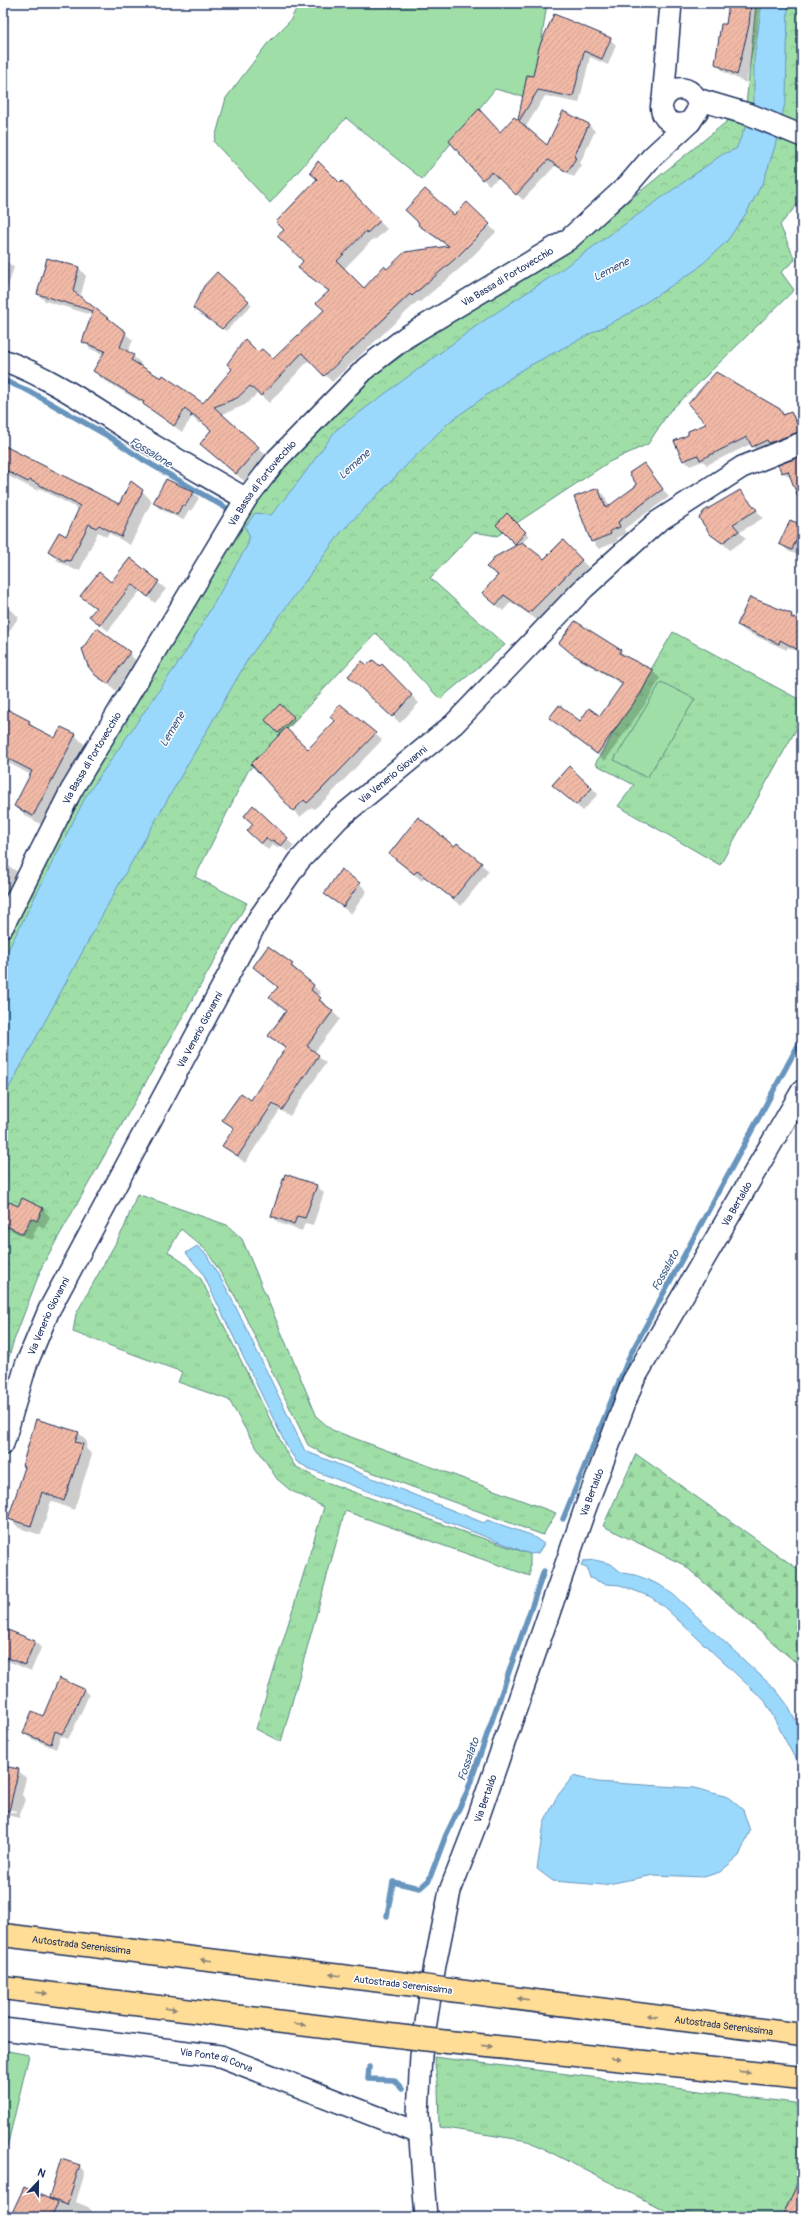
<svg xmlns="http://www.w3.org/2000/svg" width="805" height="2220" font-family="Pangolin,sans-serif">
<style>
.grass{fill:url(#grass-tufts);stroke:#5d8782}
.forest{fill:url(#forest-firs);stroke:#5d8782}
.park{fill:url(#park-crowns);stroke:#5d8782}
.garden{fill:#9fdfa7;stroke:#5d8782}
.water{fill:#9bd9fc;stroke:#6895bd}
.shadow{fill:#0003}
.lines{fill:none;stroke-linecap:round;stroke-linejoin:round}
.stream{stroke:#6895bd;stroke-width:5.5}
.building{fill:url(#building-hatch);stroke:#1b2f5e}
.minor-casing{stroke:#1b2f5e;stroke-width:24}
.highway-casing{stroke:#1b2f5e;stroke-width:25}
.minor{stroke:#fff;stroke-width:21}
.highway{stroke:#ffdd96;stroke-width:22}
.highway-bridge-casing{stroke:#1b2f5e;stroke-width:25;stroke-linecap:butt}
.highway-bridge{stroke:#ffdd96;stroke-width:22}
.oneway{fill:#8d867a}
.labels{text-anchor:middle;stroke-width:3;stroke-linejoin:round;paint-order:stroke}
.street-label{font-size:10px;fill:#1b2f5e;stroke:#fff}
.water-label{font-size:11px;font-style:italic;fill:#3b5a86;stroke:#fff}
</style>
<defs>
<pattern id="grass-tufts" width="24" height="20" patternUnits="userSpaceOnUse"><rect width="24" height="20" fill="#9fdfa7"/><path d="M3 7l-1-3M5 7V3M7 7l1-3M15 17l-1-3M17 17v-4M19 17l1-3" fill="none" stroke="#88c092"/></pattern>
<pattern id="forest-firs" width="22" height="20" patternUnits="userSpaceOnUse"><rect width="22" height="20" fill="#9fdfa7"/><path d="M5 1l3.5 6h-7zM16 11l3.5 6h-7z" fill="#88c092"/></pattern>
<pattern id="park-crowns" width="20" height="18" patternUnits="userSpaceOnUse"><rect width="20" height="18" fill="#9fdfa7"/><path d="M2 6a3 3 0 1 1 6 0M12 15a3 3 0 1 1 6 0" fill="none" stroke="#88c092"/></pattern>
<pattern id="building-hatch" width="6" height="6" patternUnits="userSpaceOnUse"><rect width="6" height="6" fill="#f1b9a6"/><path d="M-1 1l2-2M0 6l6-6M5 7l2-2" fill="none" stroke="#ce9f91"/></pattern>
</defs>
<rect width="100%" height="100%" fill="#fff"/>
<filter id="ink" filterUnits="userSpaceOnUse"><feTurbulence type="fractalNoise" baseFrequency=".025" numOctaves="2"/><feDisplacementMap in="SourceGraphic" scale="8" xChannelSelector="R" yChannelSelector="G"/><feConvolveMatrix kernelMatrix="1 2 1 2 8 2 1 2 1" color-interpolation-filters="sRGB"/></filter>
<g filter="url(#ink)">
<!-- grass -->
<g class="grass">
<path d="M673 632 802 701V719L720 865 618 806 634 785 595 764Z"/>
<path d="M137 1194 227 1225 242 1239 317 1417 332 1430 556 1513 543 1535 328 1456 308 1445 236 1298 207 1251 181 1229 168 1252 184 1263 201 1279 286 1452 295 1466 318 1479 458 1530 530 1554V1576L345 1511 281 1742 256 1729 324 1507 290 1490 277 1479 251 1439 229 1400 178 1382 182 1372 73 1332 76 1314 124 1228Z"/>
<path d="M434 2057 802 2104V2179L781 2217H697L689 2212 687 2217H678L528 2141 439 2127 438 2086Z"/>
</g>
<!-- forest -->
<path class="forest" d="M636 1454 802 1572V1668L684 1565 603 1526Z"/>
<!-- park -->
<path class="park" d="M756 3H802V199L780 225 795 260 781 272 794 290 669 412 648 444 609 462 497 536 474 532 430 578 505 645 440 699 376 633 248 771 195 877 247 903 42 1266 13 1343 3 1378V934L91 765 249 509 294 451 370 379 465 309 574 245 746 106Z"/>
<!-- garden -->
<g class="garden">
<path d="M299 3H547L533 99 495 89 422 179 346 118 270 203 214 142 226 98 267 44 290 21Z"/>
<path d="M661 682 695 699 647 778 614 760Z"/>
<path d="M3 2050 29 2055 4 2160H3Z"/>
</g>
<!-- water -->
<g class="water">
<path d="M762 3H788L786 99 775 146 764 180 747 212 727 241 697 269 628 314 523 369 448 423 342 531 248 659 118 886 3 1099V960L86 796 187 650 248 544 249 535 245 527 255 513 271 515 299 481 336 430 479 324 555 274 723 154 736 149 754 108V59Z"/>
<path d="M197 1246 206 1254 228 1291 305 1451 484 1523 487 1520 531 1535 544 1544 538 1553 530 1554 310 1469 297 1462 287 1447 202 1272 186 1253Z"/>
<path d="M595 1560 611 1564 622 1573 636 1575 660 1585 675 1596 776 1690 789 1707 802 1734V1772L765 1701 663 1606 651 1597 620 1585 605 1584 590 1578 587 1568 581 1566 583 1561Z"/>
<path d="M573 1776 597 1782 694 1788 728 1797 743 1810 750 1831 739 1856 720 1872 704 1877 654 1875 603 1885 553 1881 537 1869 544 1823 556 1798Z"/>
</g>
<!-- shadow -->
<g class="shadow">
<path d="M729 3H760L757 33 746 83 724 72 716 64 727 26Z"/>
<path d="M610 39 616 45 608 65 590 57 579 103 545 96 525 128 547 146 563 113 589 125 595 131 580 163 582 165 574 177 555 166 523 200 499 178 489 185 483 179 500 133 519 122 527 76 534 77 540 47Z"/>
<path d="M340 184 349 190 387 229 375 240 374 238 344 269 364 289 387 271 448 247 419 225 454 217 467 204 496 232 464 265 420 302 418 301 332 382 310 359 269 403 258 393 245 405 221 415 266 455 244 481 209 451 212 431 202 422 199 424 192 417 182 432 144 404 102 379 94 371 104 355 91 349 84 342 92 315 45 301 38 294 48 259 79 268 86 276 80 298 133 340 128 352 141 363 139 366 203 404 258 353 273 360 325 310 329 292 299 268 304 261Z"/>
<path d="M3 259 14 267 3 303Z"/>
<path d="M217 273 252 305 226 331 198 312Z"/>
<path d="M780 410 785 415 791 413 797 419 802 429V439L758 453 751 444 707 465 703 461 690 466 684 460 708 424Z"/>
<path d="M3 447 120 505 131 483 142 491 152 501 130 545 109 533 106 537 98 532 80 570H75L58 561 49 551 66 537 80 510 39 488 38 491 6 475 3 481Z"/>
<path d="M802 457V504L793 480 783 472Z"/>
<path d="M644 464 669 497 624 529 626 534 617 538 618 541 599 549 592 541 598 489 605 496 609 506 639 485Z"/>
<path d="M193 492 199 498 191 511 189 510 183 520 160 509 154 503Z"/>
<path d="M747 499 763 518 740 532 746 539 730 550 712 534Z"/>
<path d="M507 514 529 536 522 543 544 561 563 542 588 567 537 620 511 602 503 611 490 599 498 576 488 567 518 545 497 525Z"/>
<path d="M791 521 802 526V552L800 556 788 551 781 544Z"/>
<path d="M130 560 166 589 155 603 140 591 108 631 90 616 96 609 81 596 112 584Z"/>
<path d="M3 604 19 617 7 634 3 631Z"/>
<path d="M791 615 802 624V654L788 647 787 650 746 632 738 625Z"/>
<path d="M575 623 621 651 628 658 652 671 660 678 648 700 605 761 550 718 580 722 601 717 623 685 580 660 560 643Z"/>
<path d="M129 653 136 661 116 691 96 674Z"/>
<path d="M382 666 419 703 400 723 357 683 367 667 380 668Z"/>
<path d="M280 705 296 721 287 730 308 751 375 734 382 740 326 799 314 809 312 807 300 817 293 810 281 735 266 720Z"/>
<path d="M3 708 29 722 37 730 56 740 62 728 75 735 86 746 44 826 26 816 15 805 31 775 3 760Z"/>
<path d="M592 788 598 794 583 811 560 791Z"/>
<path d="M253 807 294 846 288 852 280 845 277 848 273 844 268 850 255 837Z"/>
<path d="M457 844 489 871 461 906 425 877 422 881 390 854 454 848Z"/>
<path d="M3 862 19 873 3 903Z"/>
<path d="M359 883 367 891 351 914 325 893Z"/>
<path d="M292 965 321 993 318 997 340 1019 314 1053 326 1063 290 1116 280 1110 245 1163 223 1145 234 1129 224 1120 251 1101 286 1049 270 1036 287 1012 271 997 279 988 255 967Z"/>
<path d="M316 1185 324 1193 313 1225 305 1223 302 1231 279 1223 272 1216Z"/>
<path d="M23 1199 43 1209 50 1217 44 1228 38 1225 31 1240 8 1229 3 1224V1216L19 1208Z"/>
<path d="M78 1432 87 1442 86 1448 92 1455 74 1510 51 1501 41 1535 19 1528 10 1519 25 1468 23 1466Z"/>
<path d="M3 1629 35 1641 41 1648 31 1671 3 1659Z"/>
<path d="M83 1689 89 1695 74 1728 68 1739 61 1736 56 1749 30 1738 24 1733Z"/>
<path d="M3 1767 18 1770 26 1778 22 1795 25 1799 19 1818 3 1814V1810L17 1813V1811L3 1808Z"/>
<path d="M62 2160 79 2166 85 2172 76 2202 88 2207 94 2213 92 2217H15L49 2200Z"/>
</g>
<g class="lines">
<!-- stream -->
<g class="stream">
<path d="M3 380 29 391 108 436 142 459 233 512"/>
<path d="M563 1519 630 1355 802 1038"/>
<path d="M387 1916 393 1882 420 1888 429 1880 446 1835 467 1792 544 1571"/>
<path d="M369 2067 368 2079 394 2080 402 2089"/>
</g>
</g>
<!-- building -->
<g class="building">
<path d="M729 3H751L749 25 737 75 715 64 721 24H726Z"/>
<path d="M554 14 611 38 602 59 584 51 573 97 538 90 519 121 547 145 563 111 589 124 574 157 576 158 567 172 548 160 516 195 492 172 482 180 449 141 479 109 500 132 514 117 518 120 527 75 533 76 539 47Z"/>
<path d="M318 161 340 183 342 181 380 221 367 233 366 231 337 261 364 288 384 266 387 269 405 252 449 246 418 225 419 223 405 210 425 189 454 215 467 202 490 224 456 258 412 296 410 294 324 376 302 353 261 396 250 386 237 398 214 407 259 447 236 474 200 444 211 430 194 415 190 417 192 415 185 409 174 426 143 404 144 402 93 371 105 351 82 342 93 311 37 294 47 258 79 267 73 291 126 332 120 347 134 355 131 360 161 378 163 375 203 403 232 369 227 364 245 339 258 352 262 349 273 359 324 310 316 303 329 291 298 268 303 261 277 236 284 230 276 222 317 179 310 173Z"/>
<path d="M217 272 249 301 222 329 193 308 204 286Z"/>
<path d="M716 372 780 409 783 415 791 412 801 431 769 443 767 440 752 447 747 437 700 460 698 455 683 461 674 441 688 435V431L706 424 688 404Z"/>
<path d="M3 445 119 504 131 481 143 490 121 537 99 525 96 528 89 524 70 561 66 560 65 562 48 551 59 532 66 536 80 506 30 480 28 482 3 469Z"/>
<path d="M802 456V504L801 505 788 471 782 473 778 465Z"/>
<path d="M644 463 663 489 618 522 620 527 610 531 611 534 591 542 574 497 598 488 606 508 637 485 629 473Z"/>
<path d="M166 479 194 492 185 506 182 505 177 515 153 503Z"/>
<path d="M740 490 757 510 733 524 739 531 722 543 711 535 699 518 704 511Z"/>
<path d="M507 513 526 532 515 544 496 525Z"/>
<path d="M790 520 802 525 792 550 779 544Z"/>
<path d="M563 540 582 560 529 613 504 595 496 605 482 593 498 575 486 567 494 559 493 558 522 542 544 559Z"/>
<path d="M130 558 159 581 148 597 132 584 100 625 89 616 96 608 80 596 99 572 111 582Z"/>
<path d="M750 597 792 614 791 617 802 622V652L780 640 779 644 737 625Z"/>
<path d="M575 621 621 650 619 653 653 670 641 693 597 754 549 718 559 705 580 721 589 708 600 716 623 683 572 654 559 643Z"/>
<path d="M97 628 130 652 108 684 95 675 88 666 82 649Z"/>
<path d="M373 660 380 666 382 664 412 695 392 717 348 676 362 661 367 665Z"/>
<path d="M280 704 294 717 278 733 265 720Z"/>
<path d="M340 704 376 733 319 792 307 803 304 800 293 811 251 764 286 728 308 749 335 721 330 717Z"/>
<path d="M3 707 30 721 28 724 55 738 61 727 76 734 33 816 14 806 32 771 3 756Z"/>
<path d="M569 766 592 788 576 805 552 785Z"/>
<path d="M253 805 288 838 281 846 273 840 270 842 266 838 261 844 247 831 253 824 244 816Z"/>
<path d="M418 817 454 846 457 843 482 863 453 899 417 871 414 874 389 854Z"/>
<path d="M341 869 360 883 343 907 324 894Z"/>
<path d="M268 946 293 964 291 966 314 985 311 990 321 998 319 1000 333 1011 307 1046 319 1055 282 1110 273 1103 238 1156 222 1146 234 1128 222 1120 241 1093 251 1100 286 1047 268 1036 286 1011 269 997 278 987 253 967Z"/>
<path d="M285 1174 317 1185 305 1218 297 1216 294 1224 271 1216Z"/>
<path d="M22 1198 43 1208 37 1221 31 1218 23 1234 3 1224V1214L9 1202 18 1206Z"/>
<path d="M36 1419 79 1432 75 1442 83 1444 64 1501 42 1492 31 1526 8 1519 25 1467 22 1466Z"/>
<path d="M3 1628 35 1641 25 1665 3 1656Z"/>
<path d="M59 1678 84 1689 69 1722 62 1734 55 1731 51 1744 23 1733 32 1711 43 1716Z"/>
<path d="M3 1766 19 1769 9 1811 3 1810Z"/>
<path d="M61 2159 80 2165 67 2205 49 2198Z"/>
<path d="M802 2174V2217H782Z"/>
<path d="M24 2187 58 2203 51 2217H10Z"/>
</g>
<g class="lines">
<!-- minor casing -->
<g class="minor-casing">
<g id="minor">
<path d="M697 99 698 110 690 122C683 125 676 126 669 121 647 105 678 72 697 99L751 115 802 136"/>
<path d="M663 100 671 3"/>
<path d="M3 360C52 378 94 408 138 436 174 458 210 478 246 499"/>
<path id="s1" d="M3 926 71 791 246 499 277 459 367 367 406 337 569 239 628 185 652 157 690 122"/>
<path id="s2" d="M3 1444 26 1365 49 1310 259 918 299 861 338 819 454 724 584 588 657 522 742 467 802 443"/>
<path id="s3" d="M3 2029 220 2056 419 2133"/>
<path id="s4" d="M426 2217 418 2114 421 2055 435 1965 450 1891 476 1824 585 1509 633 1381 802 1091"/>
</g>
</g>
<!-- highway casing -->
<g class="highway-casing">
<g id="highway">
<path id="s5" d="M3 1935 415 1985"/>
<path d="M3 1988 406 2037"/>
<path id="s6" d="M450 1990 802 2035"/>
<path d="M448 2042 802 2078"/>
</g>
</g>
<!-- minor -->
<use href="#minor" class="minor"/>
<!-- highway -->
<use href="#highway" class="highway"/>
<!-- highway-bridge casing -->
<g class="highway-bridge-casing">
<g id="highway-bridge">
<path d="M415 1985 450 1990"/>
<path d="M406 2037 448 2042"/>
</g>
</g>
<!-- highway-bridge -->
<use href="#highway-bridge" class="highway-bridge"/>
</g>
<!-- one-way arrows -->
<defs><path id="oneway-solid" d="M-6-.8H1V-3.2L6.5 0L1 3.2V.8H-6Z"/></defs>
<g class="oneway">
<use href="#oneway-solid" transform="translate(206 1960) rotate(-173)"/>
<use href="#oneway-solid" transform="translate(335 1975) rotate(-173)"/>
<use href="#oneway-solid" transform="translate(42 1993) rotate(7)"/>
<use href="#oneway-solid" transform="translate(523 1999) rotate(-173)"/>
<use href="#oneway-solid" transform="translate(171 2009) rotate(7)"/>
<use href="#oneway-solid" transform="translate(652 2016) rotate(-173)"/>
<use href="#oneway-solid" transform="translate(300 2024) rotate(7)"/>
<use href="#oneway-solid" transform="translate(487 2046) rotate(6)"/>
<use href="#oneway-solid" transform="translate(616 2059) rotate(6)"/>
<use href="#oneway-solid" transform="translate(745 2072) rotate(6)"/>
</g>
</g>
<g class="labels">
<!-- street labels -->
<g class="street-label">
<text dy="4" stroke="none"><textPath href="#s1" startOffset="838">Via Bassa di Portovecchio</textPath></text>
<text dy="4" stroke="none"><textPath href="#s1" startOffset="514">Via Bassa di Portovecchio</textPath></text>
<text dy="4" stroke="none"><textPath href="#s1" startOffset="190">Via Bassa di Portovecchio</textPath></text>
<text dy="4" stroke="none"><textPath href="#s2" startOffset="784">Via Venerio Giovanni</textPath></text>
<text dy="4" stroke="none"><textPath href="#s2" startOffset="460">Via Venerio Giovanni</textPath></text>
<text dy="4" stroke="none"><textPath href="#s4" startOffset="1076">Via Bertaldo</textPath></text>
<text dy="4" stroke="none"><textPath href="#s2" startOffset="136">Via Venerio Giovanni</textPath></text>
<text dy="4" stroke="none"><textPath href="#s4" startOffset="752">Via Bertaldo</textPath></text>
<text dy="4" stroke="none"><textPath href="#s4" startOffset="428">Via Bertaldo</textPath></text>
<text dy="4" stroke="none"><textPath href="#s5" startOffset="79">Autostrada Serenissima</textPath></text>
<text transform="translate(403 1984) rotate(7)" y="4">Autostrada Serenissima</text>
<text dy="4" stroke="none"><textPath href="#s6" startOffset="276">Autostrada Serenissima</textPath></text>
<text dy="4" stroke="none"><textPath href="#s3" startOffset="216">Via Ponte di Corva</textPath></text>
</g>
<!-- water labels -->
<g class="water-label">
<text transform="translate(611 269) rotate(-27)" y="4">Lemene</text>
<text transform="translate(151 452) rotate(32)" y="4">Fossalone</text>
<text transform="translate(354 464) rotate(-42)" y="4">Lemene</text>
<text transform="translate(172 729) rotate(-59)" y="4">Lemene</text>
<text transform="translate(665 1270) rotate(-61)" y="4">Fossalato</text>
<text transform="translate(468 1759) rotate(-71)" y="4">Fossalato</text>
</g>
</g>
<!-- margin -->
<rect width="805" height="2220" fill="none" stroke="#fff" stroke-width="16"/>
<rect x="8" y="8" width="789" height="2204" fill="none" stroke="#1b2f5e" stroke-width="1.5" filter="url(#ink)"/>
<!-- north arrow -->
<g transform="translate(38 2182) rotate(22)" stroke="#ffffff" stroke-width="3" paint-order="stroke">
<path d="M0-3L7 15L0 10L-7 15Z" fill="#1b2f5e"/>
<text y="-6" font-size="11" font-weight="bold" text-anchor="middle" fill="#1b2f5e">N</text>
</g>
</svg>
